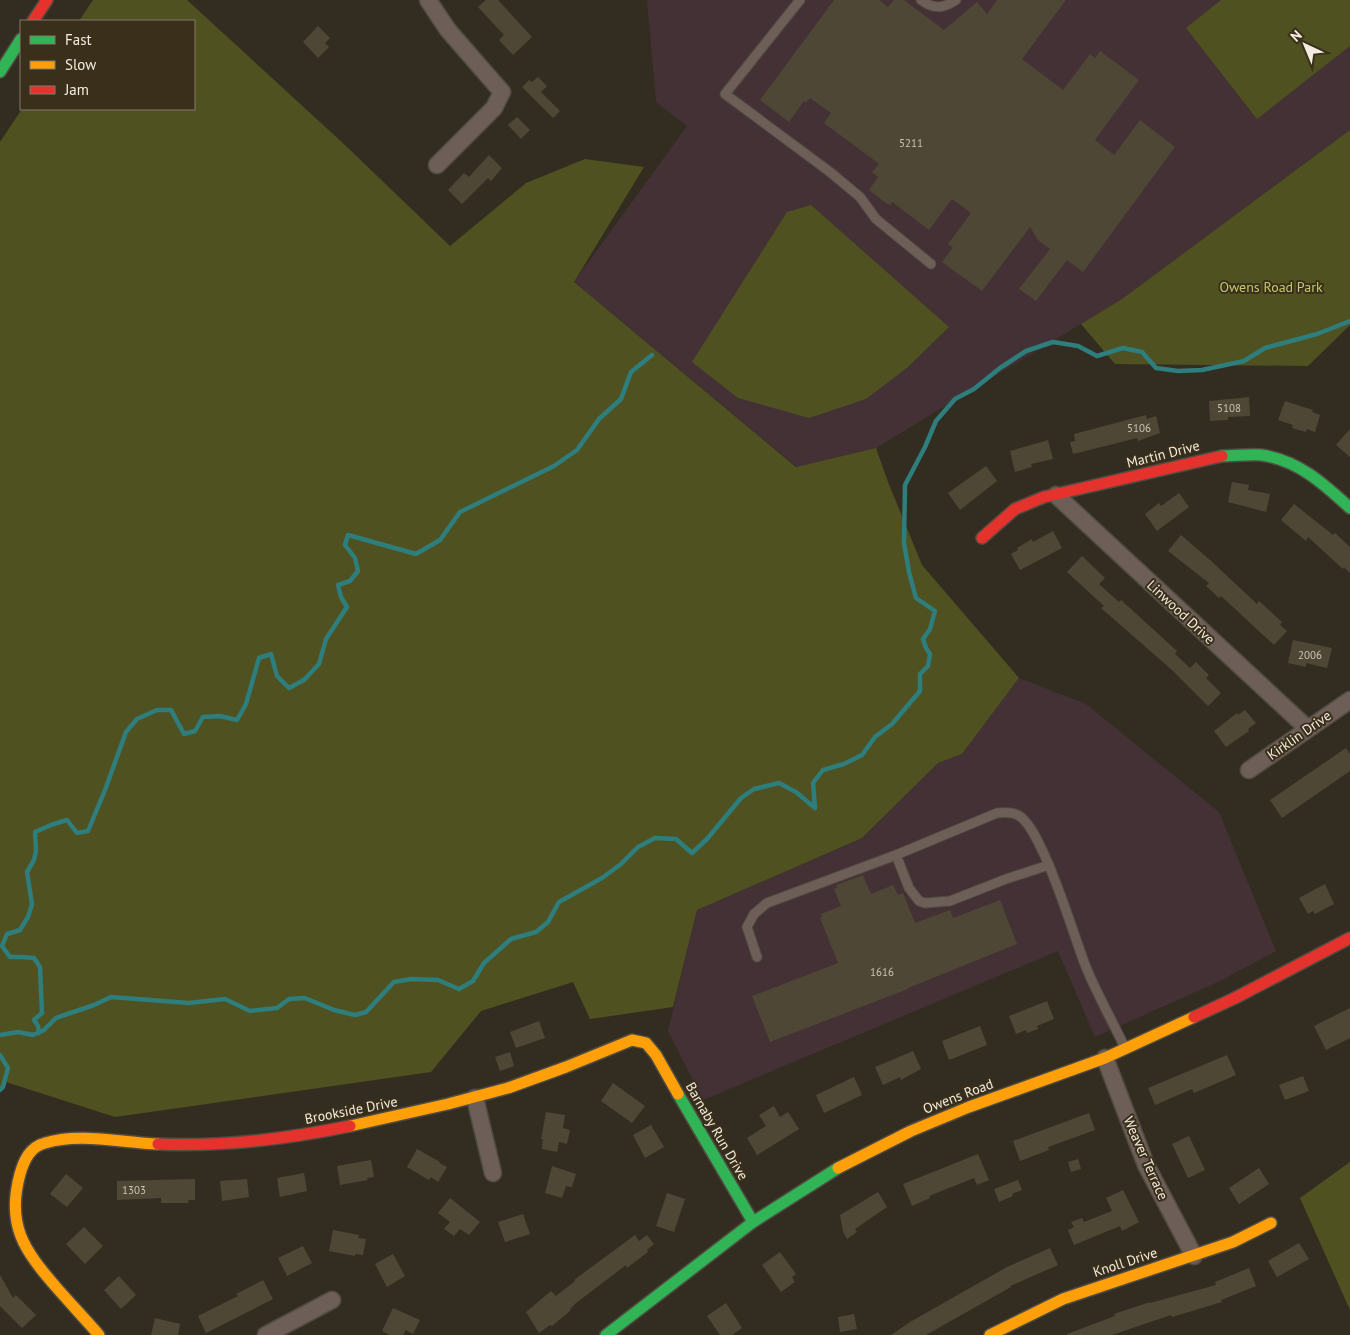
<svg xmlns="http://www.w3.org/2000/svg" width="1350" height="1335" font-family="'PT Sans',sans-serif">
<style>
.education{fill:#433135}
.green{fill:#505120}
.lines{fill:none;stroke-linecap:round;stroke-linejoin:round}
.stream{stroke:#2d7e7d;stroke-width:4.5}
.building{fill:#4f4736}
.lane-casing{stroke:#504b41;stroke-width:11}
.street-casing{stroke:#504b41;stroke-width:19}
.fast-casing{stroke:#504b41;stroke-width:14}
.slow-casing{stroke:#504b41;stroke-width:14}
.jam-casing{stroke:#504b41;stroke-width:14}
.lane{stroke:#6d5e58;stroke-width:9}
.street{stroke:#6d5e58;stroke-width:16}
.fast{stroke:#30b455;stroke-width:11}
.slow{stroke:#ff9f0a;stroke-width:11}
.jam{stroke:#e5322d;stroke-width:11}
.labels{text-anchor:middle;stroke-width:4;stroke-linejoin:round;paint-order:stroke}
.number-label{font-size:11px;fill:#cac3b5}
.park-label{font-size:14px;fill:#c3c971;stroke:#3a2f1a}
.street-label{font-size:14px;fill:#f3ecdf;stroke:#3a2f1a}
</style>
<rect width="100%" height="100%" fill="#332d21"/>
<!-- education -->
<g class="education">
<path d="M647 0H1350V130L1122 299 876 448 797 467 574 282 687 126 656 102Z"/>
<path d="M1019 678 1086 704 1219 812 1276 951 1218 982 1095 1037 1058 951 703 1100 668 1031 697 910 862 838 938 763 962 754Z"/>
</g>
<!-- green -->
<g class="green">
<path d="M93 0H187L346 146 450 246 526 183 585 159 644 167 574 282 796 467 876 448 888 482 922 565 1019 678 962 754 938 763 862 838 697 910 673 1007 590 1019 573 982 481 1011 431 1072 115 1117 6 1082 0 1088V142L22 109H194V21H79Z"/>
<path d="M1221 0H1350V46L1257 119 1186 28Z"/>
<path d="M1350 130V325L1308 366 1115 364 1081 324 1122 299Z"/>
<path d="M811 205 949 327 908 367 866 399 809 418 738 398 692 362 787 212Z"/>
<path d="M1350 1162V1310L1300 1198Z"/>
</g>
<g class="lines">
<!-- stream -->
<g class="stream">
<path d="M39 1033 38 1026 34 1020 42 1013 40 967 34 958 22 957H10L2 946 7 934 20 930 28 917 32 904 27 872 34 860 36 851 35 832 51 825 67 820 77 833 88 831 105 790 126 732 137 719 157 710H171L184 734 195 731 203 717 220 716 237 720 246 704 259 658 271 654 277 676 289 688 304 680 319 664 326 639 347 607 341 597 338 585 350 581 358 571 355 558 345 545 348 535 416 554 440 540 460 512 554 466 577 450 599 419 621 399 631 372 652 355"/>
<path d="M0 1035 18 1032 33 1035 44 1030 56 1018 94 1005 111 997 189 1003 225 999 250 1011 277 1008 289 999 305 998 334 1010 355 1015 366 1012 394 982 411 979 438 980 459 989 473 981 484 963 511 939 536 932 548 922 559 902 602 878 621 864 638 847 655 838 676 839 692 853 707 839 741 798 754 789 779 783 796 792 815 808 813 783 823 770 844 764 862 755 875 737 892 724 920 691V674L928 666 930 654 926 648 923 639 930 629 935 611 916 598 909 572 904 543 905 485 925 447 936 421 955 399 974 389 1000 368 1026 351 1053 342 1078 346 1097 356 1123 348 1142 352 1156 368 1178 371 1202 370 1244 361 1265 348 1317 334 1350 321"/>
<path d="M0 1055 8 1068 3 1087 0 1090"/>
</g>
</g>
<!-- building -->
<g class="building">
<path d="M486 0H498L532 37 513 55 499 40 504 35 478 7Z"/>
<path d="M834 0H879L888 7 894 0H904L944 30 977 2 987 14 997 0H1066L1022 59 1063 90 1090 54 1095 58 1100 51 1139 80 1095 140 1114 155 1140 120 1175 147 1083 272 1067 260 1036 301 1019 289 1050 249 1038 240 1030 227 982 291 942 262 953 247 948 244 971 213 952 199 929 230 892 202 890 205 886 203 869 190 878 177 872 172 879 164 824 123 831 113 810 98 806 103 804 101 789 122 760 100Z"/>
<path d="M318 26 330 38 325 43 329 47 318 58 303 42Z"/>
<path d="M538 77 547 86 541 92 560 111 553 118 522 87 529 80 532 82Z"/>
<path d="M517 117 530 130 521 139 508 125Z"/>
<path d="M489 155 502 168 491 181 488 178 462 204 448 190 464 173 469 177Z"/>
<path d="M1249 397 1250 416 1228 417V420L1210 421 1209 401Z"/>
<path d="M1285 401 1313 410 1312 412 1320 415 1315 432 1307 429 1306 432 1292 428 1293 425 1278 420Z"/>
<path d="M1146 415 1147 419 1156 416 1160 433 1138 441 1137 438 1073 454 1070 442 1075 441 1074 434Z"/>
<path d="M1350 429V457L1336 445Z"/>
<path d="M1048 440 1053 459 1031 464 1032 467 1015 472 1010 451Z"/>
<path d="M986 466 997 481 960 510 948 493Z"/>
<path d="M1232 482 1249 485 1248 490 1270 494 1266 512 1228 502Z"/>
<path d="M1179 493 1189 507 1157 531 1145 514 1159 503 1161 506Z"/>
<path d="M1294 504 1333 535 1335 533 1350 547V573L1344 567 1343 569 1308 537 1306 541 1281 520Z"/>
<path d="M1053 531 1062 548 1020 570 1011 554 1018 550 1017 548 1032 539 1033 542Z"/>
<path d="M1181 535 1210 560 1257 604 1259 601 1282 622 1280 625 1287 631 1274 645 1221 596 1219 598 1206 586 1209 583 1168 551Z"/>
<path d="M1082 556 1105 578 1099 584 1119 602 1121 600 1177 651 1175 654 1190 668 1196 662 1209 675 1206 678 1221 693 1208 706 1172 670 1101 608 1104 606 1067 572Z"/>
<path d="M1293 640 1332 648 1327 668 1306 663V667L1288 663Z"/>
<path d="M1245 710 1256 723 1248 729 1249 731 1226 747 1214 731 1237 713 1238 715Z"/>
<path d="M1346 748 1350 754V771L1282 818 1270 800Z"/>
<path d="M863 875 871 894 893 885 898 895 903 893 915 923 950 910 953 918 1000 900 1017 944 908 988V989L770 1042 752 996 838 963 820 918 822 917 821 914 841 906 834 889 837 888 836 885Z"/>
<path d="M1325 884 1334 904 1315 914 1313 911 1308 914 1299 898Z"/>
<path d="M1047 1001 1054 1019 1037 1026 1038 1029 1027 1033 1026 1030 1016 1034 1009 1016Z"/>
<path d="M1350 1008V1038L1326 1050 1314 1026Z"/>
<path d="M539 1021 545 1038 516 1048 510 1032Z"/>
<path d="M980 1026 987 1045 949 1060 942 1041Z"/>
<path d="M913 1051 921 1069 901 1080 900 1077 883 1085 875 1067Z"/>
<path d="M510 1052 514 1066 500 1071 495 1057Z"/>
<path d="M1227 1055 1236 1075 1194 1093 1192 1089 1155 1105 1148 1088Z"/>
<path d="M1303 1076 1309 1091 1285 1100 1279 1085Z"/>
<path d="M854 1077 862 1095 824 1113 816 1095Z"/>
<path d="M613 1083 645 1106 632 1123 601 1101Z"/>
<path d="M774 1106 780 1117 788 1112 799 1129 757 1155 747 1138 766 1126 759 1115Z"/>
<path d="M546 1112 565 1115 563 1128 570 1130 567 1144 559 1142 557 1152 542 1149 543 1139H541Z"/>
<path d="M1089 1113 1095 1130 1048 1147 1049 1150 1020 1161 1013 1141Z"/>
<path d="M651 1125 664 1147 645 1158 633 1135Z"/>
<path d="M1189 1136 1205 1170 1188 1178 1172 1144Z"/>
<path d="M417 1149 440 1162 439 1163 447 1167 438 1182 431 1177 429 1180 407 1167Z"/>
<path d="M978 1154 989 1180 977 1185 974 1178 929 1196 930 1198 912 1206 903 1184Z"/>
<path d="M1078 1159 1081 1169 1071 1172 1068 1162Z"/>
<path d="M371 1160 374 1177 367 1178 368 1180 340 1185 337 1166Z"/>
<path d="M552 1166 576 1174 572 1187 566 1186 562 1198 545 1193Z"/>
<path d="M1259 1168 1269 1184 1239 1204 1229 1188Z"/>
<path d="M304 1173 307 1191 280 1197 277 1178Z"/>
<path d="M66 1174 83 1188 67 1207 50 1194Z"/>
<path d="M195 1179V1200H188L189 1203H161V1198L117 1200V1181Z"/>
<path d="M247 1179 249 1197 222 1201 220 1181Z"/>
<path d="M1018 1180 1022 1190 1012 1194 1013 1196 999 1202 994 1189Z"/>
<path d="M1123 1190 1139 1222 1122 1231 1120 1226 1074 1245 1068 1230 1074 1227 1071 1222 1082 1218 1084 1222 1112 1211 1106 1198Z"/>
<path d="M878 1192 887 1207 855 1229 857 1232 847 1239 843 1232 840 1215Z"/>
<path d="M667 1193 685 1199 674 1232 656 1226Z"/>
<path d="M450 1198 480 1222 469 1235 460 1229 454 1236 444 1229 450 1222 438 1213Z"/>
<path d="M523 1214 530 1234 505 1242 498 1222Z"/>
<path d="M84 1227 103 1246 85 1264 66 1244Z"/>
<path d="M333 1230 359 1235 358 1238 366 1239 363 1255 355 1254V1256L329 1251Z"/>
<path d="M635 1235 639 1241 647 1235 654 1244 647 1250 648 1252 627 1268 626 1265 576 1303 570 1309 571 1310 552 1326 550 1325 539 1333 526 1312 551 1291 556 1296 575 1281 574 1280Z"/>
<path d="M1299 1243 1309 1259 1277 1277 1268 1261Z"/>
<path d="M303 1246 312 1263 287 1276 278 1258Z"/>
<path d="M1050 1248 1058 1265 1010 1286 1011 1287 926 1335H891L910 1322 1007 1267Z"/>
<path d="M780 1252 796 1274 792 1277 795 1282 781 1292 762 1265Z"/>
<path d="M393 1254 405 1276 387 1287 375 1264Z"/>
<path d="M1249 1268 1256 1286 1221 1300 1222 1302 1172 1317 1171 1315 1112 1335H1067V1334L1115 1316 1114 1314 1150 1302V1303L1216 1285 1215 1282Z"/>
<path d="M0 1275 13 1298 16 1295 36 1315 22 1328 0 1306Z"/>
<path d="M119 1276 136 1295 121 1309 104 1290Z"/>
<path d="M263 1280 273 1299 206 1333 198 1316 238 1296 236 1294Z"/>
<path d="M726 1303 742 1328 732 1335H720L707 1316Z"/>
<path d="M393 1308 420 1320 413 1334 406 1330 403 1335H390L382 1331Z"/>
<path d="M854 1314 857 1329 840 1332 838 1317Z"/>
<path d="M155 1318 180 1324 178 1335H151Z"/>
</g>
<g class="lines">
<!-- lane casing -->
<g class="lane-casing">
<g id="lane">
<path d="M800 0 725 94 830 172 860 197 876 219 931 264"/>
<path d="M921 0C934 10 944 8 956 0"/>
<path d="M896 855 909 888 919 901 925 903 950 901 1006 879 1049 865"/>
<path d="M757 957 747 927 754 914 767 903 896 855 997 813C1005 812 1016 812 1022 818 1032 827 1038 842 1044 854 1060 889 1071 926 1084 962 1095 991 1112 1020 1125 1048"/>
</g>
</g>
<!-- street casing -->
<g class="street-casing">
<g id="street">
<path d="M428 0 448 30 502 92 494 108 437 165"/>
<path d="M1056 495 1307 728"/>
<path d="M1249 770 1350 700"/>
<path d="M1105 1058 1146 1165 1194 1256"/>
<path d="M475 1098 493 1173"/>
<path d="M266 1335 332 1300"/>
</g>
</g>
<!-- fast casing -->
<g class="fast-casing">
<g id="fast">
<path d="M0 72 21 39"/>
<path d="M1222 456C1235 456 1249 454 1261 455 1298 460 1324 484 1350 508"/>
<path d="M678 1094 753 1222"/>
<path d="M606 1335 753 1222 838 1168"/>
</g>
</g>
<!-- slow casing -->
<g class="slow-casing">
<g id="slow">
<path d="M350 1126 448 1104 508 1088 566 1067 632 1040 646 1043 656 1055 678 1094"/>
<path d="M838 1168 911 1131 969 1107 1105 1058 1194 1017"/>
<path d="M99 1335C85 1319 70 1303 56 1287 24 1250 6 1225 20 1174 24 1160 30 1147 45 1143 79 1132 123 1143 158 1144"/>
<path d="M990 1335 1063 1299 1233 1242 1271 1223"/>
</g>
</g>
<!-- jam casing -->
<g class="jam-casing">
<g id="jam">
<path d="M33 21 47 0"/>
<path d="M982 538 1015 509 1044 497 1222 456"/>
<path d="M1194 1017 1235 998 1350 938"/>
<path d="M158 1144C223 1147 287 1139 350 1126"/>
</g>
</g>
<!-- lane -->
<use href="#lane" class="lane"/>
<!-- street -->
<use href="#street" class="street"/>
<!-- fast -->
<use href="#fast" class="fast"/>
<!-- slow -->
<use href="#slow" class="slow"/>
<!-- jam -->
<use href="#jam" class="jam"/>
</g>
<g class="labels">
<!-- number labels -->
<g class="number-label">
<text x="911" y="147">5211</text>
<text x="1229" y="412">5108</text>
<text x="1139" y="432">5106</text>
<text x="1310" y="659">2006</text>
<text x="882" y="976">1616</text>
<text x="134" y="1194">1303</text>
</g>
<!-- park labels -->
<g class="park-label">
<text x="1271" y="292">Owens Road Park</text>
</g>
<!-- street labels -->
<g class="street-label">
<text transform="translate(1163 454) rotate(-14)" y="5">Martin Drive</text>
<text transform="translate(1181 612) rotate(43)" y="5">Linwood Drive</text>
<text transform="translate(1299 735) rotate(-35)" y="5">Kirklin Drive</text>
<text transform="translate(958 1096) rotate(-21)" y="5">Owens Road</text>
<text transform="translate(351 1110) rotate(-11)" y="5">Brookside Drive</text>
<text transform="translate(717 1131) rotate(60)" y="5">Barnaby Run Drive</text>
<text transform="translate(1146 1158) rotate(66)" y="5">Weaver Terrace</text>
<text transform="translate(1125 1262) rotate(-18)" y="5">Knoll Drive</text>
</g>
</g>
<!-- legend -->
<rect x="20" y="20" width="175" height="90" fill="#3a2f1a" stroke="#847b69"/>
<rect x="30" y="36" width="25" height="8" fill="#30b455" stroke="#847b69"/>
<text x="65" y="45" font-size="15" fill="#f3ecdf">Fast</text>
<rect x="30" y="61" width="25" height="8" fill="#ff9f0a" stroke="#847b69"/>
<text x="65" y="70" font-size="15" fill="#f3ecdf">Slow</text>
<rect x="30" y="86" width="25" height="8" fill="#e5322d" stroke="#847b69"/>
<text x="65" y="95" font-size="15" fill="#f3ecdf">Jam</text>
<!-- north arrow -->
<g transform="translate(1305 45) rotate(316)" stroke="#3a2f1a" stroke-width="4" paint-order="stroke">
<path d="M0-4L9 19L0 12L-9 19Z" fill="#f3ecdf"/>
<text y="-8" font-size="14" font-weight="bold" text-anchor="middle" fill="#f3ecdf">N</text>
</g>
</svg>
